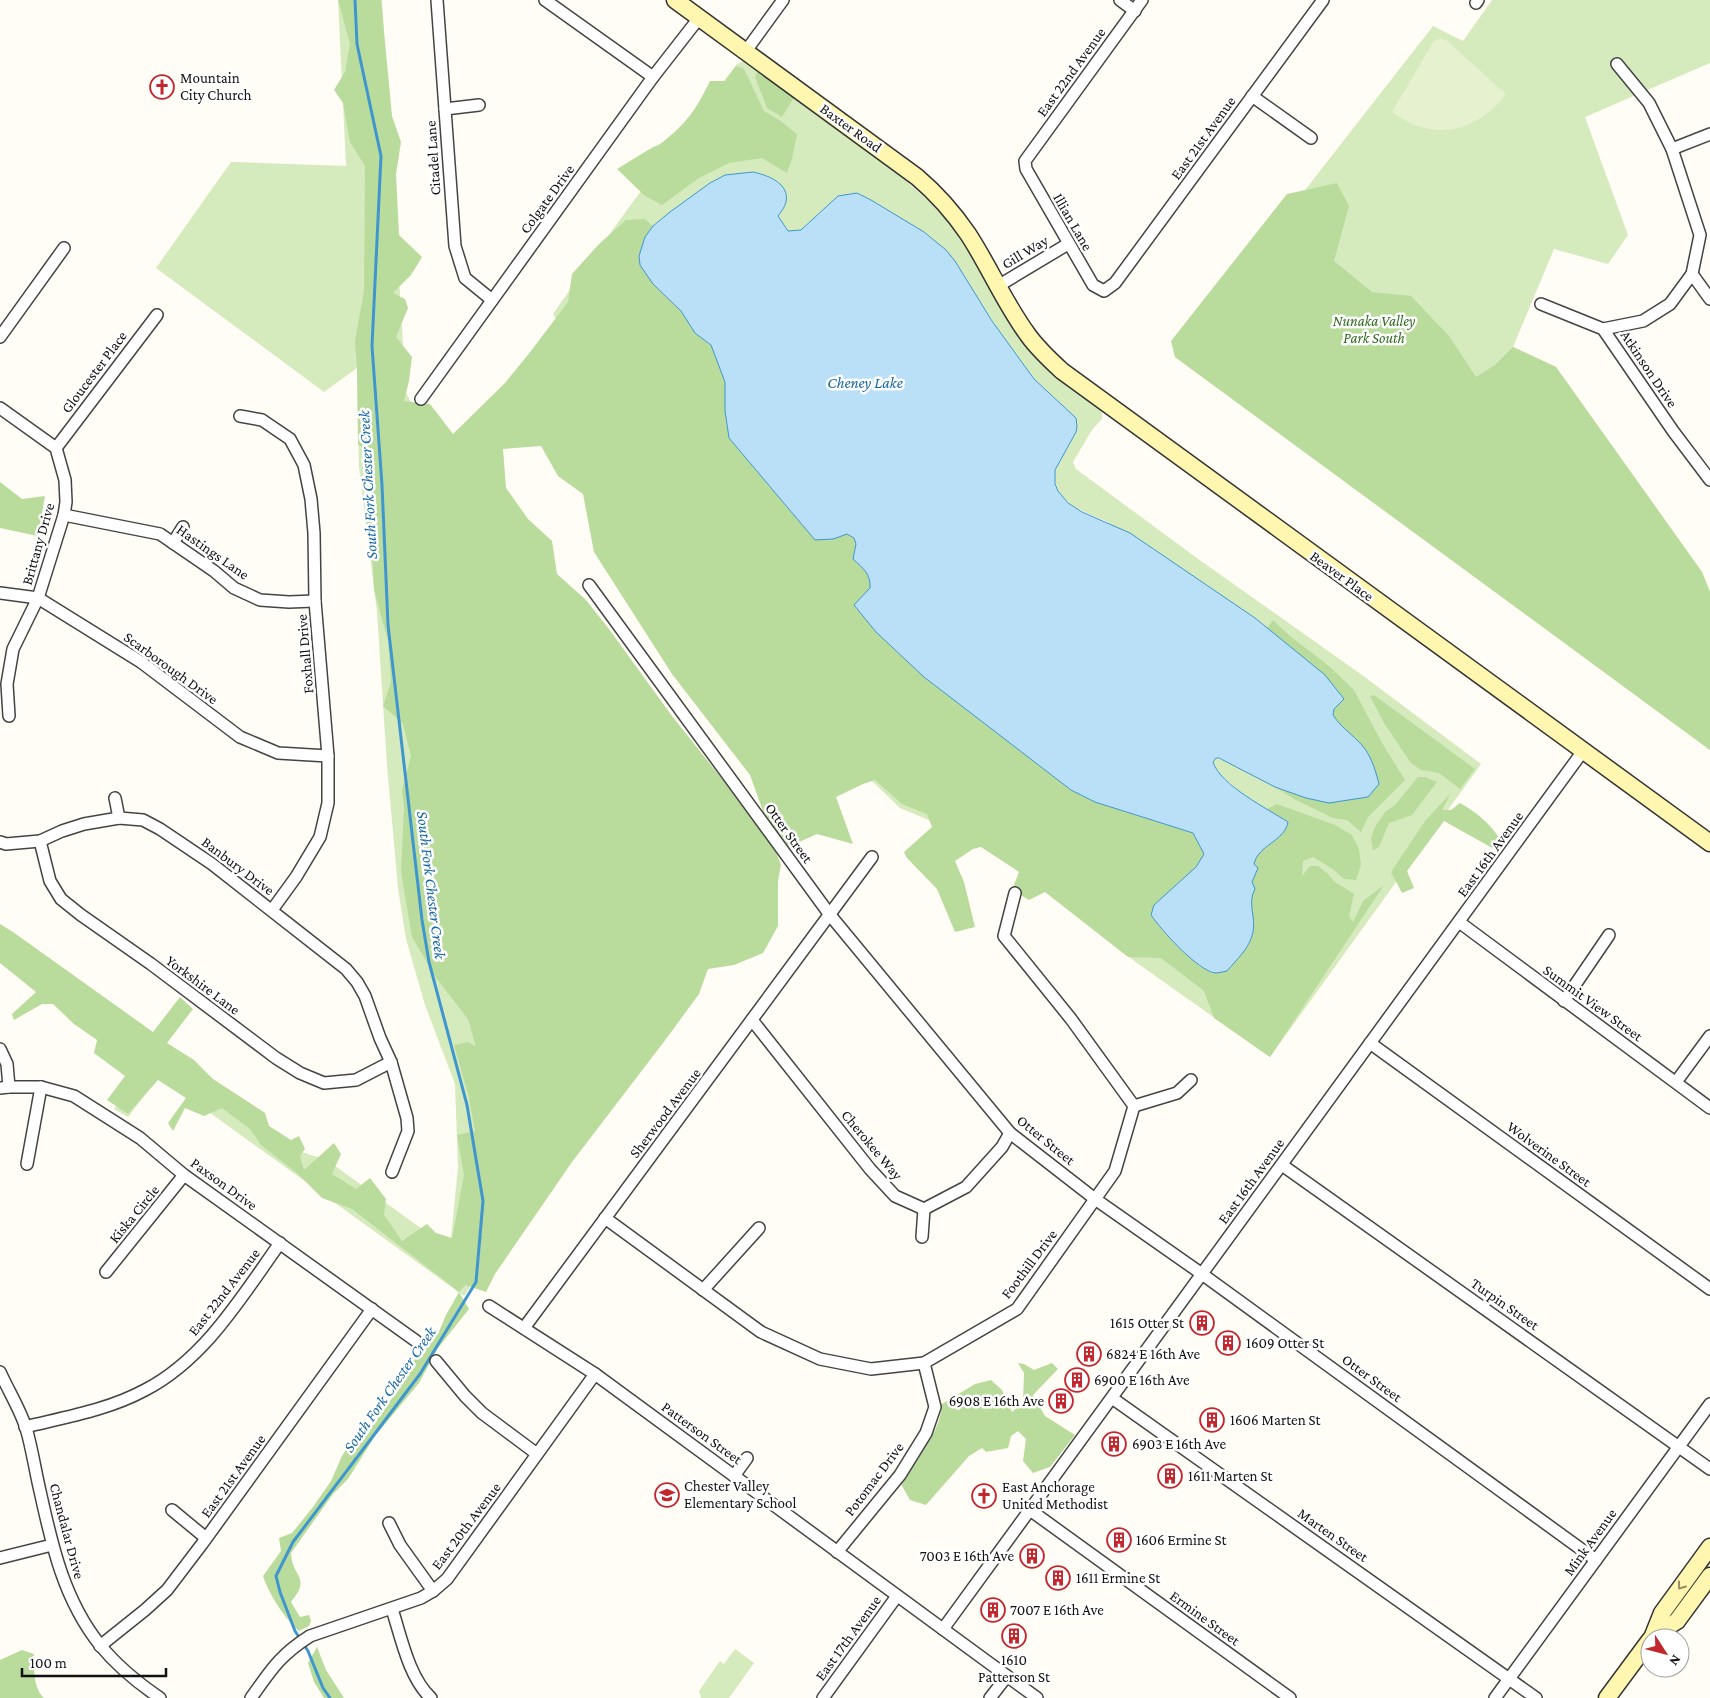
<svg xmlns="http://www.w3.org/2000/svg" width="1710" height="1698" font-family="'Crimson Pro',serif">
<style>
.green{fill:#d5ebbd;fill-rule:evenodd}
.forest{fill:#b9dc9c}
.pitch{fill:#e6f2cf}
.water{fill:#b9e0f7;stroke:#3f96cf}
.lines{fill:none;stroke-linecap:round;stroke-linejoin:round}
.stream{stroke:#3f96cf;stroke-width:3}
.street-casing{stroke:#444;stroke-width:14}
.secondary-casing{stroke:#333;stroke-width:19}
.street{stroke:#fff;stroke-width:11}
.secondary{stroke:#fff6b0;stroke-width:16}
.oneway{stroke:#948f68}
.labels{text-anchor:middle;stroke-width:5;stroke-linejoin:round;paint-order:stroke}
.street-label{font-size:15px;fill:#111;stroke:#fff}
.poi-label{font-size:15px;fill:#111;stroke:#fff;text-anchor:start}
.park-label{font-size:15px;font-style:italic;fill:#2f6b1f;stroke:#fff}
.water-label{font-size:16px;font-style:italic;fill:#1768a6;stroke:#fff}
</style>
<rect width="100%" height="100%" fill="#fffdf5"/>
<!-- green -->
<g class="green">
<path d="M338 0H382L406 393 446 464 646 1047 472 1288 471 1286 464 1296 159 1076 128 1117 114 1109 143 1064 0 934 298 1151 327 1160 433 1237 451 1238 458 1167 455 1084 425 1005 406 939 398 888 387 765 377 612 359 467 357 368 324 392 156 268 231 162 346 166Z"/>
<path d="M1492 0H1710V63L1585 117 1628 235 1608 264 1554 249 1513 347 1556 367 1702 572 1710 592V750L1175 357 1433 26 1463 41Z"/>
<path d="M743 61 793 93 894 170 929 201 958 233 993 296 1021 340 1053 372 1102 410V419L1092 430 1073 462 1076 469 1201 561 1362 675 1481 764 1270 1057 1137 963 983 843 900 808 711 626 553 314C612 229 673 146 737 64ZM753 172 781 222 788 231 801 230 857 193 871 200 946 250 1007 343 1034 379 1077 427 1055 470C1051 501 1083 512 1106 521L1255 618 1277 636 1275 787 1233 764 1216 758 1213 762 1218 773 1236 788 815 540 653 226 670 212 725 175Z"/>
<path d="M735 1649 754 1663 729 1698H701L699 1691 720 1661 724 1664Z"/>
</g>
<!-- forest -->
<g class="forest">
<path d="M338 0H381L392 116 401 142 396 174 399 235 422 257 411 275 393 293 405 299 408 308 396 337 412 357 409 381 404 401 430 404 453 434 505 383 531 351 568 302 572 274 599 244 626 220 645 219 653 226 645 237 653 284 681 311 695 333 711 345 725 382V411L833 539 847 534 854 538 856 544 853 559C863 568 871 573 870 588L854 605 876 632 924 677 1134 815 1193 833 1204 854 1196 867 1154 905 1162 930 1198 965 1213 974 1249 945 1253 931 1250 897 1255 889 1252 882 1258 868 1254 864C1258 845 1281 841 1288 822L1267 809 1277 804 1335 825 1352 835 1359 849 1361 865 1356 880 1344 879 1334 870 1313 857 1303 861 1302 876 1310 866H1318L1328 874 1335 882 1354 894 1349 916 1353 922 1363 901 1384 885 1270 1057 1214 1018 1204 991 1161 958 1128 957 1045 892 1029 900 1012 890 1019 872 981 847 973 849 955 861 964 882 975 927 955 932 937 889 907 858 904 852 932 827 927 814 902 804 875 780 863 784 836 797 853 844 817 834 788 847 764 814 750 775 672 674 594 552 583 494 558 476 541 446 503 449 506 488 528 519 552 541 557 574 586 600 609 629 672 716 772 842 781 865 778 881V926L763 953 734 965 708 969 699 994 666 1039 572 1162 495 1274 486 1292 465 1285 459 1292 469 1309 438 1348 419 1383 375 1436 348 1479 333 1494 291 1553C292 1578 312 1576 291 1602L300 1617 309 1615 311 1621 309 1626 299 1631C284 1618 269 1594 263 1576L281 1551 279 1538 292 1533 313 1507 331 1481 342 1456 359 1429 375 1422 400 1387 399 1383 410 1365 426 1346 438 1334 446 1315 459 1292 352 1209 322 1198 298 1174 261 1145 250 1129 222 1108 204 1116 185 1108 173 1131 168 1123 186 1098 158 1080 128 1114 107 1100 125 1076 94 1053 97 1040 74 1024 53 1004H42L14 1020 12 1014 36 992 0 963V924L13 932 153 1032 180 997 193 1009 167 1043 194 1060 213 1079 265 1113 269 1126 291 1140 299 1136 305 1149 300 1156 304 1170 334 1143 341 1154 332 1174 356 1189 370 1178 386 1199 384 1215 402 1241 427 1224 436 1233 452 1238 464 1175 457 1135 475 1131 468 1094 454 1045 468 1042 476 1047 468 1019 437 979 412 937 401 872 404 808 402 790 411 756 403 724 383 706 391 682 388 641 374 590 371 528 366 524 373 495 369 486V454L358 444 357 368 355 341 364 291 365 166 350 142 343 103 334 90 345 72 350 44Z"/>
<path d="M736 66 744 69 764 111 779 120 797 134 792 159 787 173 762 158 729 163 699 178 662 205 645 196 617 169 653 147C660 145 664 141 670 136 691 118 698 105 710 81H725Z"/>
<path d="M758 69 795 96 782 117 767 108 755 77Z"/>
<path d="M1337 183 1349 206 1334 261 1372 292 1411 296 1449 336 1476 377 1495 365 1513 347 1556 367 1702 572 1710 592V750L1175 357 1171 341 1287 194Z"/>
<path d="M0 482 22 499 45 496 38 536 0 528Z"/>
<path d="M1273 620 1290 636 1329 666 1354 690 1382 743 1405 780 1368 817 1361 832 1347 820 1333 818 1294 799 1275 787 1306 798 1360 742 1342 727 1333 715 1334 709 1344 699C1325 670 1293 651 1267 628Z"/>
<path d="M1374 695 1475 769 1460 789 1439 773 1421 770 1411 763 1384 723 1370 696Z"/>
<path d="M1418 777H1425L1437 782 1412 815 1389 823 1379 847 1373 850 1371 838 1375 827 1385 812 1395 805Z"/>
<path d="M1451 793 1442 810H1451L1460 803C1475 811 1489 823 1498 836L1494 849 1444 821 1407 871 1414 888 1402 893 1391 872 1425 821Z"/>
<path d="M1018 1363 1024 1364 1034 1370 1052 1363 1058 1369 1033 1395 1045 1416 1075 1435 1050 1467 1033 1473 1023 1461 1026 1439 1018 1431 1011 1436 1008 1448 986 1452 982 1448 969 1456 926 1505 910 1500 901 1484C915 1457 940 1436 942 1404L975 1384 991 1380 1002 1390 1012 1412 1023 1402 1024 1373Z"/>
<path d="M317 1647 326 1670 344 1698H324L314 1682 308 1663Z"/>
<path d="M22 1650 34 1654C34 1668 33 1688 44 1698H0V1660Z"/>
</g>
<!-- pitch -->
<path class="pitch" d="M1438 39 1446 40 1506 94C1486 121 1454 137 1420 127 1410 124 1400 117 1392 112L1433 42Z"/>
<!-- water -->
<path class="water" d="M753 172C767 175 790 183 786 202 785 207 781 212 778 216L788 231 801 230 838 196 857 193 871 200 924 232 946 250 955 261 992 321 1034 379 1076 418 1077 427 1076 432 1055 470V484L1058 491 1068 503 1082 512 1130 533 1255 618 1325 675 1344 699 1334 709 1333 715C1340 726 1349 732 1358 741 1370 752 1375 768 1379 784L1368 797 1329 803 1306 798 1275 787 1219 758H1216L1213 762C1220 785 1268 809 1288 822 1285 841 1258 845 1254 864L1258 868 1252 882 1255 889C1247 903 1256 916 1253 932 1250 948 1237 959 1227 971 1222 972 1216 974 1211 972 1192 964 1163 932 1151 915L1154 905 1196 867 1204 854 1193 833 1095 802 1071 790 924 677 876 632 854 605 870 588C871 574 863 568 853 559L856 544 854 538 847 534 833 539 815 540 729 438 725 411V382L711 345 695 333 681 311 653 284 640 265 639 256 645 237 653 226 670 212 710 183 725 175Z"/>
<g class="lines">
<!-- stream -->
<path class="stream" d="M330 1698 323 1688 308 1651 295 1631 280 1592 276 1576 293 1542 420 1374 476 1282 483 1201 467 1105 429 962 422 920 388 625 382 485 372 346 381 156 357 44 355 0"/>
<!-- street casing -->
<g class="street-casing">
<g id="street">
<path d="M437 0 455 246 465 278 492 300"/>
<path d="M545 0 653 77"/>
<path d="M1120 0 1135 11"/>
<path d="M1142 0 1025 161 1026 169 1093 285 1104 291 1115 283 1323 0"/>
<path d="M1476 3 1478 0"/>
<path d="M746 51 783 0"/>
<path d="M1252 96 1311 138"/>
<path d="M445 109 479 105"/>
<path d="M1672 149 1710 134"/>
<path d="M1692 274 1710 299"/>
<path d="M998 286 1068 244"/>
<path d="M1541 304 1603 329 1673 431 1710 480"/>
<path d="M1603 329 1643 321 1670 304 1692 274 1700 235 1672 149 1649 103 1617 64"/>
<path d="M0 337 64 248"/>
<path d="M421 399 653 77 699 18"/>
<path d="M0 408 56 448 65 480 66 502 64 515 38 598 13 649 7 684 9 716"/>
<path d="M240 416 262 420 290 439 304 465 311 499 314 533 315 601 328 756V803L320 837 296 877 272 910"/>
<path d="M56 448 157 315"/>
<path d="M64 515 160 534 214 571 234 588 260 600 289 602 315 601"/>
<path d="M173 543 183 527"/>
<path d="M589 585 830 915 1010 1133 1095 1199 1202 1274 1596 1560"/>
<path d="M0 593 38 598 141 662 240 737 278 753 328 756"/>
<path d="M115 798 119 818"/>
<path d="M40 841 50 881 61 899 81 915 151 964 276 1058 300 1073 324 1083 356 1080 391 1062"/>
<path d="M0 842 6 844 40 841 62 831 84 824 119 818 143 820 160 829 212 864 346 969 357 982 365 996 380 1038 391 1062 407 1118 408 1131 392 1172"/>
<path d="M1459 922 1710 1108"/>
<path d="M1564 1001 1609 935"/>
<path d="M752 1020 870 1169 895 1196 924 1209 966 1187 1002 1147 1010 1133"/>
<path d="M1370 1043 1710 1289"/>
<path d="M0 1049 7 1064 9 1087"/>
<path d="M1676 1082 1710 1036"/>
<path d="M0 1088 9 1087H41L74 1096 140 1138 184 1175 416 1341"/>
<path d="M1134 1106 1177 1093 1191 1080"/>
<path d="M27 1164 41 1087"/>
<path d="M1282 1165 1710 1469"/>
<path d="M605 1218 761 1332 820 1359 871 1369 924 1363 1017 1309 1115 1171 1134 1106 1071 1019 1004 936 1015 893"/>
<path d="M922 1237 924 1209"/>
<path d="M106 1272 184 1175"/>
<path d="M703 1290 759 1228"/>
<path d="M489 1306 595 1374 1037 1698"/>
<path d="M524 1328 872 857"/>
<path d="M436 1361 465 1396 482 1413 537 1454"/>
<path d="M0 1372C8 1390 20 1409 26 1428 32 1448 35 1470 40 1491 52 1546 64 1600 100 1645 117 1666 138 1683 160 1698"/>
<path d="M1112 1398 1536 1698"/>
<path d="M25 1427C66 1417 108 1410 145 1390 205 1359 242 1296 280 1243"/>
<path d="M734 1476 747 1458"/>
<path d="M172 1510 206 1538"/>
<path d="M1030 1510 1290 1698"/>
<path d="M389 1523 400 1545 433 1591"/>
<path d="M837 1552 900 1475 926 1433 935 1407 924 1363"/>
<path d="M0 1558 52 1545"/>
<path d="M392 1609C401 1637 409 1678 431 1698"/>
<path d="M943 1629 1583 751"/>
<path d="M100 1646 145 1610 167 1590 202 1544 372 1309"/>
<path d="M251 1698C271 1670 280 1655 310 1636L421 1598 433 1591 447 1579 595 1374"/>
<path d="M823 1698 897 1596"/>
<path d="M990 1698 1007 1676"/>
<path d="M1495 1698 1710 1404"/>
</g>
</g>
<!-- secondary casing -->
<g class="secondary-casing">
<g id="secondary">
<path d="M675 0 917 177C937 194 953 212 968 234 989 266 1005 304 1028 335 1038 349 1050 360 1062 371L1710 843"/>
<path d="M1654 1635 1677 1621 1710 1576"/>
<path d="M1652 1638 1662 1613 1710 1547"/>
<path d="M1607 1698 1650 1640"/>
</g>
</g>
<!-- street -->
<use href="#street" class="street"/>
<!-- secondary -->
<use href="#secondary" class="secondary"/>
</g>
<!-- one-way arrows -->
<defs><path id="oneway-chevron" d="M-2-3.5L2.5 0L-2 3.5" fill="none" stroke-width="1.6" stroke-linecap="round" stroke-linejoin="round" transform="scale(1.25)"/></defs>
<use class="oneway" href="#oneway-chevron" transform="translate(1681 1586) rotate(126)"/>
<!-- icons -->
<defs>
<g id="church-ring" transform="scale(1.25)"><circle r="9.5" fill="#fff" stroke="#c4262e" stroke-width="1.5"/><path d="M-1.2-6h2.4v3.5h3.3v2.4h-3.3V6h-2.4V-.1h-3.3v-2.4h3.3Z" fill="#c4262e"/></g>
<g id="building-ring" transform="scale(1.25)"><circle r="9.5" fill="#fff" stroke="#c4262e" stroke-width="1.5"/><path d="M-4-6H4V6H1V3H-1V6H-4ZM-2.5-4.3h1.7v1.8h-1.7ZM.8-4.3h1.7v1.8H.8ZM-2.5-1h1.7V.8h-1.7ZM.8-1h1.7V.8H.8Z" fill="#c4262e"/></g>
<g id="school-ring" transform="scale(1.25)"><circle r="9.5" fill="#fff" stroke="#c4262e" stroke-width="1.5"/><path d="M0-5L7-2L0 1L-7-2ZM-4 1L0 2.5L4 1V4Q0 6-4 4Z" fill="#c4262e"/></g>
</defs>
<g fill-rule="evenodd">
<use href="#church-ring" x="162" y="87"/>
<use href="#building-ring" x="1202" y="1323"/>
<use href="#building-ring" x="1228" y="1343"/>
<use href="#building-ring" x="1089" y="1354"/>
<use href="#building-ring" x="1077" y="1380"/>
<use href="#building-ring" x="1061" y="1401"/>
<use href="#building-ring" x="1212" y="1420"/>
<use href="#building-ring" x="1114" y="1444"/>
<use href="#building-ring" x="1170" y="1476"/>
<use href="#school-ring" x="667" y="1495"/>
<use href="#church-ring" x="984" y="1496"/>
<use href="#building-ring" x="1119" y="1540"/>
<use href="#building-ring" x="1032" y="1556"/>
<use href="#building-ring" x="1058" y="1578"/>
<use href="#building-ring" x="993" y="1610"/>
<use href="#building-ring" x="1014" y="1636"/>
</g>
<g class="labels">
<!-- street labels -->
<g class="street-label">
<text transform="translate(1071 72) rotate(-54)" y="5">East 22nd Avenue</text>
<text transform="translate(851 128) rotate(36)" y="5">Baxter Road</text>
<text transform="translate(1203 138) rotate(-54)" y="5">East 21st Avenue</text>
<text transform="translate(433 158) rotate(-94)" y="5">Citadel Lane</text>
<text transform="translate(547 199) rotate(-54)" y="5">Colgate Drive</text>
<text transform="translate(1073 222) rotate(60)" y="5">Illian Lane</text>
<text transform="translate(1025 252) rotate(-31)" y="5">Gill Way</text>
<text transform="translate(1649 369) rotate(56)" y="5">Atkinson Drive</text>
<text transform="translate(94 372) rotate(-53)" y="5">Gloucester Place</text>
<text transform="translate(38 544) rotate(-74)" y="5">Brittany Drive</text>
<text transform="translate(213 552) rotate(35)" y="5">Hastings Lane</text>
<text transform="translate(1342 576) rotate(36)" y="5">Beaver Place</text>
<text transform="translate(305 654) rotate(-95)" y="5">Foxhall Drive</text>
<text transform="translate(171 668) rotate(36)" y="5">Scarborough Drive</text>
<text transform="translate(789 833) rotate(54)" y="5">Otter Street</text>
<text transform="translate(1490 854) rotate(-54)" y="5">East 16th Avenue</text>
<text transform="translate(238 866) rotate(37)" y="5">Banbury Drive</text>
<text transform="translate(203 985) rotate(37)" y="5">Yorkshire Lane</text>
<text transform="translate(1593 1003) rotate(36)" y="5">Summit View Street</text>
<text transform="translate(665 1113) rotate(-53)" y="5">Sherwood Avenue</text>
<text transform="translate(1046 1140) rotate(39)" y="5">Otter Street</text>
<text transform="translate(872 1145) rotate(50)" y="5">Cherokee Way</text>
<text transform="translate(1549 1154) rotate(36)" y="5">Wolverine Street</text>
<text transform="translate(1251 1181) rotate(-54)" y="5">East 16th Avenue</text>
<text transform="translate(224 1184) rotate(36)" y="5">Paxson Drive</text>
<text transform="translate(134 1214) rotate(-51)" y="5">Kiska Circle</text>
<text transform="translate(1029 1264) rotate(-53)" y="5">Foothill Drive</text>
<text transform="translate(224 1292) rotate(-52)" y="5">East 22nd Avenue</text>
<text transform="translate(1505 1304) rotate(35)" y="5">Turpin Street</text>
<text transform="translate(1372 1378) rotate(36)" y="5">Otter Street</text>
<text transform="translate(702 1433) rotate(36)" y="5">Patterson Street</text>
<text transform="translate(233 1476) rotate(-54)" y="5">East 21st Avenue</text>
<text transform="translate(874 1479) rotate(-53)" y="5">Potomac Drive</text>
<text transform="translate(466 1526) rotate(-53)" y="5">East 20th Avenue</text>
<text transform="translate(67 1531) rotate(75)" y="5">Chandalar Drive</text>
<text transform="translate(1333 1535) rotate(35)" y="5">Marten Street</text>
<text transform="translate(1590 1542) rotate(-54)" y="5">Mink Avenue</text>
<text transform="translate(1205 1618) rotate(36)" y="5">Ermine Street</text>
<text transform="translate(848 1638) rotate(-54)" y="5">East 17th Avenue</text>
</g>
<!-- poi labels -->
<g class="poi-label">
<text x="180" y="83">Mountain<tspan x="180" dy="17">City Church</tspan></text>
<text x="1184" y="1328" text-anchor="end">1615 Otter St</text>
<text x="1246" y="1348">1609 Otter St</text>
<text x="1106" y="1359">6824 E 16th Ave</text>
<text x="1094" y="1385">6900 E 16th Ave</text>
<text x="1044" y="1406" text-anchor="end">6908 E 16th Ave</text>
<text x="1230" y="1425">1606 Marten St</text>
<text x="1132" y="1449">6903 E 16th Ave</text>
<text x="1188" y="1481">1611 Marten St</text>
<text x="684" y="1491">Chester Valley<tspan x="684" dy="17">Elementary School</tspan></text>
<text x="1002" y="1492">East Anchorage<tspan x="1002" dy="17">United Methodist</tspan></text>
<text x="1136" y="1545">1606 Ermine St</text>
<text x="1014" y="1561" text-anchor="end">7003 E 16th Ave</text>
<text x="1076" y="1583">1611 Ermine St</text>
<text x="1010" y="1615">7007 E 16th Ave</text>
<text x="1014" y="1665" text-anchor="middle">1610<tspan x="1014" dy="17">Patterson St</tspan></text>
</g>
<!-- park labels -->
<g class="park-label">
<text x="1374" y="326">Nunaka Valley<tspan x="1374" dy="17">Park South</tspan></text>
</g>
<!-- water labels -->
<g class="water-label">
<text x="865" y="388">Cheney Lake</text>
<text transform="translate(367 485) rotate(-93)" y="6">South Fork Chester Creek</text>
<text transform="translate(432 885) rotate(83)" y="6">South Fork Chester Creek</text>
<text transform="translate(389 1389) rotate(-55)" y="6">South Fork Chester Creek</text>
</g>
</g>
<!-- north arrow -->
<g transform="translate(1665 1653) rotate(126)"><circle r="24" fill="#ffffff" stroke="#a0a0a0"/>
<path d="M0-4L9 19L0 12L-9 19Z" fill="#c4262e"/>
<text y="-8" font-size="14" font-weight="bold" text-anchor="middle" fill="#111111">N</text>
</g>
<!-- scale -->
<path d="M22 1668v8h144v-8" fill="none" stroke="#111111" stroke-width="2.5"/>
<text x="30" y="1668" font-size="15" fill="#111111" stroke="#ffffff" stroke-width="4" paint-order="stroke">100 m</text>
</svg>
